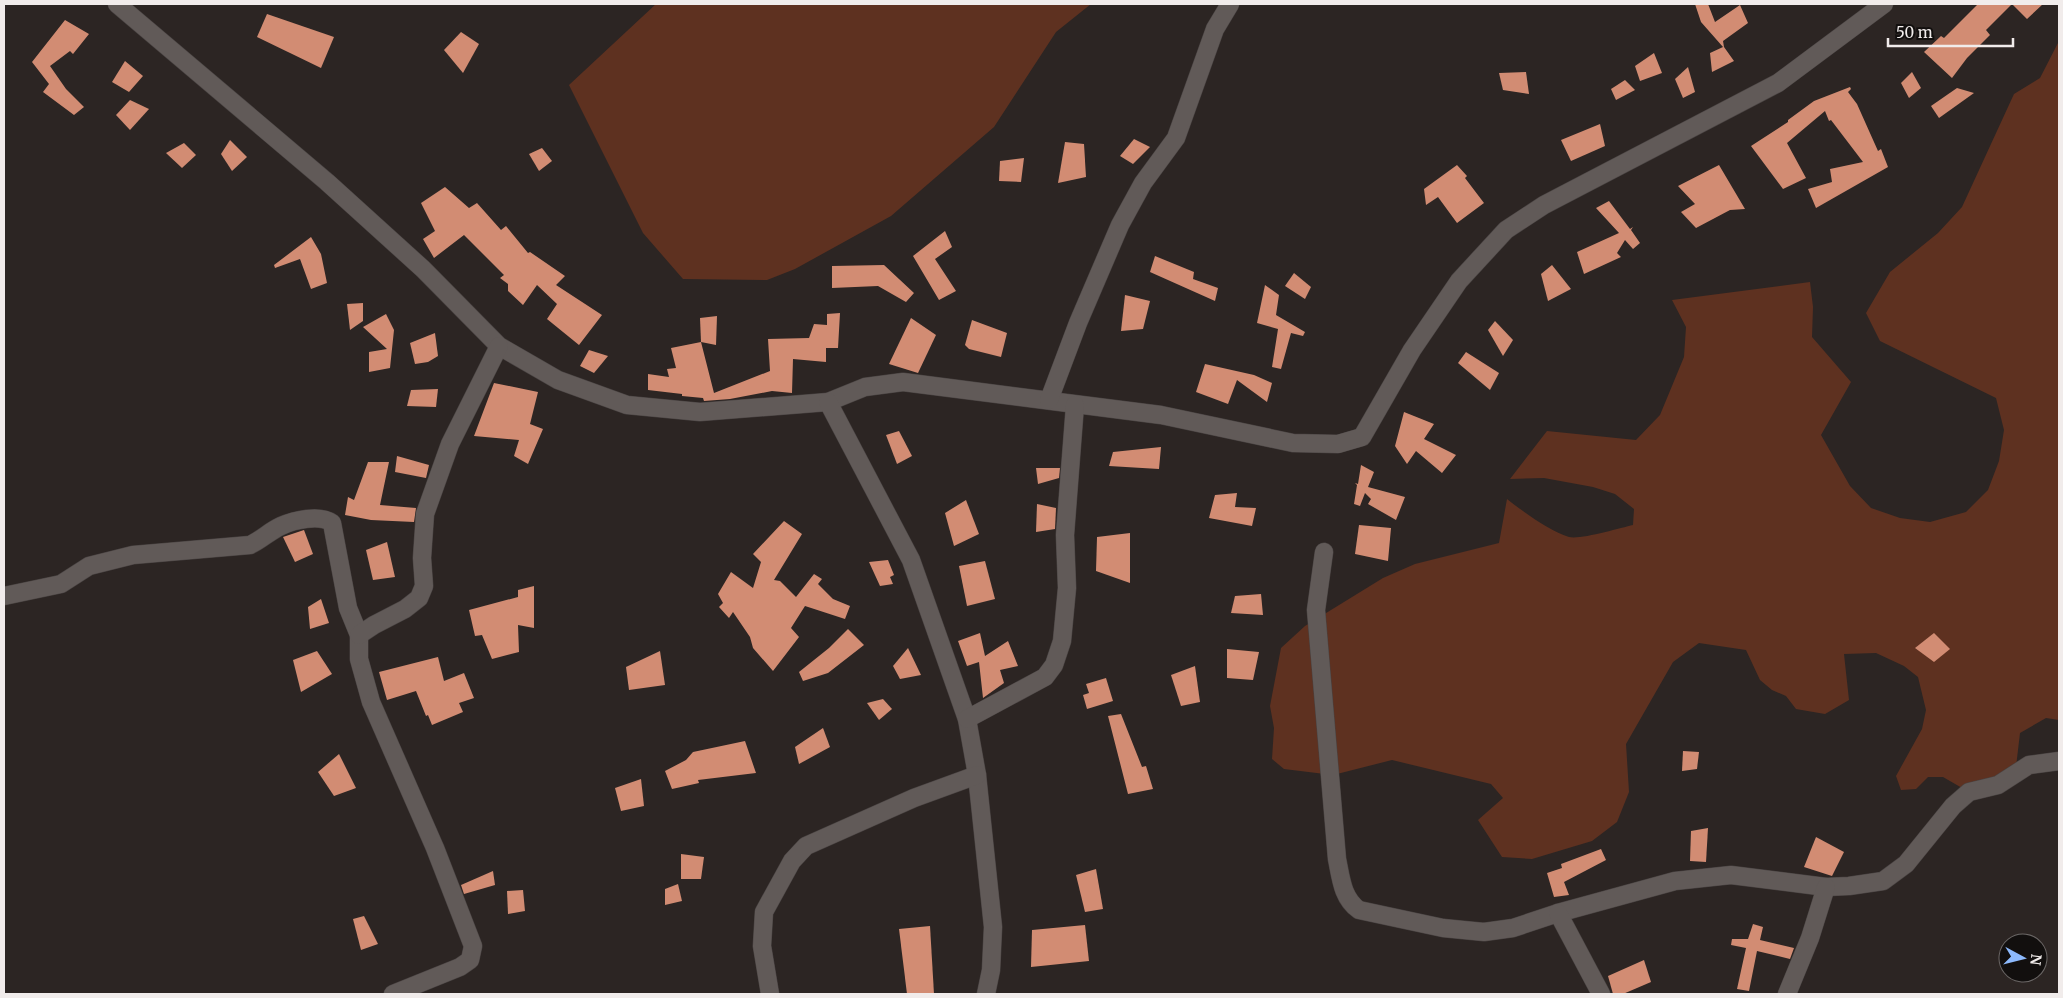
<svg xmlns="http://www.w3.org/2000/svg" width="2063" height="998" font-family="Merriweather,serif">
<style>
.green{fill:#5e3120}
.building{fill:#d28c73}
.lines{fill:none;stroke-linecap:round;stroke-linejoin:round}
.minor-casing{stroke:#494342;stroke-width:19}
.minor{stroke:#615a58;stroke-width:18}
</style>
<rect width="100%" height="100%" fill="#2c2523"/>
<!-- green -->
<g class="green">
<path d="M656 4H1091L1056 32 994 127 891 216 795 269 767 280 683 279 643 233 569 85Z"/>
<path d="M2059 41V720L2046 718 2020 733 2016 767 1969 792 1943 777H1928L1916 789 1901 790 1896 776 1922 729 1926 710 1918 677 1904 666 1876 653 1844 654 1849 700 1825 714 1796 709 1786 696 1772 690 1760 680 1746 650 1699 643 1673 662 1626 744 1629 792 1617 822 1592 841 1532 859 1502 857 1478 820 1503 798 1491 784 1392 760 1333 775 1284 769 1272 759 1274 728 1270 706 1281 648 1305 626 1383 578 1415 564 1499 543 1507 499C1522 511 1551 532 1569 537 1580 540 1620 528 1633 525L1634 509 1615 494 1593 487 1544 478 1510 479 1547 431 1636 440 1660 415 1684 357 1686 327 1672 300 1810 282 1813 307 1812 337 1851 382 1821 435 1850 486 1871 508 1900 518 1930 522 1966 512 1988 490 1999 461 2004 430 1996 398 1880 341 1866 313 1890 272 1938 233 1962 207 2014 94 2040 78Z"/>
</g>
<!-- building -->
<g class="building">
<path d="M1695 4H1708L1715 22 1740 5 1748 23 1723 41 1724 47 1734 61 1712 72 1710 53 1723 47 1701 22Z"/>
<path d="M1978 4H2043L2027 19 2012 4 1986 30 1990 35 1967 58 1952 78 1924 52 1941 36 1944 38Z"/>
<path d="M267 14 334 37 321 68 257 37Z"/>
<path d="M65 20 89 34 73 54 70 51 50 66 66 89 84 107 74 115 43 92 49 84 32 62Z"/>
<path d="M461 32 479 44 463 73 444 50Z"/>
<path d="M1654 53 1662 73 1640 81 1635 66Z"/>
<path d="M125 61 143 76 129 92 112 82Z"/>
<path d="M1688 67 1695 92 1683 98 1675 79Z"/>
<path d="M1526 72 1529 94 1503 90 1499 73Z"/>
<path d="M1912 72 1921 88 1909 98 1901 83Z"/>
<path d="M1625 80 1635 90 1616 100 1611 89Z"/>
<path d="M1850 87 1851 89 1848 92 1857 104 1878 151 1881 149 1888 167 1816 208 1808 189 1832 182 1830 169 1863 162 1831 120 1829 121 1825 111 1787 143 1806 178 1783 189 1751 146 1788 122V120L1814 101Z"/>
<path d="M1957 88 1974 93 1939 118 1931 106Z"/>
<path d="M130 100 149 109 130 130 116 115Z"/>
<path d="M1600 124 1605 146 1571 161 1561 140Z"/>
<path d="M1134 139 1150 147 1133 164 1120 156Z"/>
<path d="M230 140 247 157 232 171 221 154Z"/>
<path d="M1065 142 1084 144 1086 177 1058 183Z"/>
<path d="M184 143 196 155 182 168 166 153Z"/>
<path d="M542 148 552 161 539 171 529 154Z"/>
<path d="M1024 158 1021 182 999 181 1000 161Z"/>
<path d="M1457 165 1467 176 1465 178 1484 203 1457 223 1438 197 1426 205 1424 189Z"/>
<path d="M1719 165 1745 209 1730 210 1696 228 1681 212 1695 204 1678 186Z"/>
<path d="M445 187 469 208 477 203 501 230 506 226 528 253 530 252 565 276 556 285 602 315 579 345 547 319 557 304 537 285 523 305 508 291V284L500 278 504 275 464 235 434 258 423 239 435 231 421 203Z"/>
<path d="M1609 201 1630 229 1633 227 1631 230 1640 243 1633 249 1625 240 1617 253 1621 257 1584 274 1577 252 1619 233 1596 208Z"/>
<path d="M945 231 952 247 935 259 956 291 939 300 913 256Z"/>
<path d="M311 237 321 254 327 283 311 289 300 259 275 268 274 265Z"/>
<path d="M1155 256 1194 272 1193 279 1218 288 1215 301 1150 272Z"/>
<path d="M884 265 914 293 906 302 878 286 832 288V266Z"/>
<path d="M1552 265 1571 289 1548 301 1541 274Z"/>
<path d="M1294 273 1311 287 1305 299 1285 286Z"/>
<path d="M1265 285 1279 295 1276 315 1305 332 1303 336 1291 333 1281 369 1272 367 1278 329 1257 323Z"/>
<path d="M1125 295 1150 301 1143 329 1121 331Z"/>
<path d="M363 303V321L350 330 347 304Z"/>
<path d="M840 313 838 348H826V362L793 359 792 393 772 391 730 399 704 401 703 398 682 396V394L648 390V374L669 377 667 369 676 368 671 348 701 342 714 393 770 371 768 339 809 338 814 324 827 325V314Z"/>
<path d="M386 314 394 330 390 368 369 372V352L387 349 363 327Z"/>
<path d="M717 316 716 345 701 342 700 318Z"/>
<path d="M911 318 936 335 918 373 889 364Z"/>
<path d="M972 320 1007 333 1001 357 969 349 965 345Z"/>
<path d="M1495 321 1513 340 1503 356 1488 330Z"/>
<path d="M435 333 438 356 428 362 415 364 410 343Z"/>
<path d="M589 350 608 356 594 373 580 366Z"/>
<path d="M1466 352 1499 373 1490 390 1458 363Z"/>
<path d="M1205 364 1254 375 1272 383 1267 402 1237 380 1228 404 1196 392Z"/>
<path d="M494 383 538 392 530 424 543 429 528 464 514 456 519 440 474 436Z"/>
<path d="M438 389 436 407 407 406 411 390Z"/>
<path d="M1404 412 1434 424 1424 439 1456 455 1442 473 1416 451 1407 464 1395 446Z"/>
<path d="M899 431 912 456 897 464 886 435Z"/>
<path d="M1161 447 1159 469 1109 466 1113 452Z"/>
<path d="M397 456 429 465 426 478 395 472Z"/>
<path d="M368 462H389L380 505 416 508 414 522 371 520 345 515 348 497 354 500Z"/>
<path d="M1361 465 1374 472 1368 487 1405 497 1396 520 1368 504 1371 499 1365 493 1360 506 1354 504 1357 485 1355 483 1358 484Z"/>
<path d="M1036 468H1060L1059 478 1038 484Z"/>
<path d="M1237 493 1235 507 1256 508 1252 526 1209 518 1215 495Z"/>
<path d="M966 500 979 534 954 546 945 513Z"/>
<path d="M1037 504 1056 508 1055 529 1036 532Z"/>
<path d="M784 521 802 534 774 580 780 581 796 597 814 574 822 579 818 584 833 599 850 606 845 619 805 606 791 628 799 637 773 671 753 648 750 637 733 612 729 618 719 607 723 603 718 594 731 572 753 588 761 562 753 554Z"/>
<path d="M1359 525 1391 528 1388 561 1355 554Z"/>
<path d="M304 530 313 554 295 562 283 537Z"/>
<path d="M1130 533V583L1096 571 1097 537Z"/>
<path d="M387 542 395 577 373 580 366 550Z"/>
<path d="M888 560 894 575 890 577 893 584 880 586 869 562Z"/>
<path d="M985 561 995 599 967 606 959 566Z"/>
<path d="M534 586V628L518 625 519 652 492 659 482 635 475 636 469 610 518 597V590Z"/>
<path d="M1261 594 1263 615 1231 613 1235 596Z"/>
<path d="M321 599 329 623 310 629 308 607Z"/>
<path d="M848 629 864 645 828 673 803 681 799 672 829 648Z"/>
<path d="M980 633 985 656 1008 641 1018 666 1000 670 1004 683 983 698 979 662 967 666 958 641Z"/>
<path d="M1934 633 1950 649 1934 662 1915 648Z"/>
<path d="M908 648 921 675 900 679 893 666Z"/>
<path d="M1227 649 1259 652 1253 680 1227 678Z"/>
<path d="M317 651 332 674 301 692 293 660Z"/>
<path d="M660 651 665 685 629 690 626 667Z"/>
<path d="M438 657 444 681 464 673 474 698 459 703 463 712 432 725 428 715 426 716 416 691 387 700 379 672Z"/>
<path d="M1195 666 1200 702 1181 706 1171 675Z"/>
<path d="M1106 678 1113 701 1087 709 1083 695 1089 693 1086 684Z"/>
<path d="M883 699 892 709 879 720 867 703Z"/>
<path d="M1121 714 1142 767 1146 766 1153 789 1128 794 1108 716Z"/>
<path d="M823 728 830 747 799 764 795 747Z"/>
<path d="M745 741 756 773 698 780 699 783 672 789 665 771 686 760 693 752Z"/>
<path d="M1683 751 1699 752 1697 769 1682 771Z"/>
<path d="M339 754 356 788 334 796 318 772Z"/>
<path d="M641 779 644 806 621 811 615 788Z"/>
<path d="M1708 828 1706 862 1690 861 1691 831Z"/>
<path d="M1816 837 1844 852 1832 876 1804 867Z"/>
<path d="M1601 849 1606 860 1564 882 1569 895 1554 897 1547 873 1562 868 1561 864Z"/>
<path d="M681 854 704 857 701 879H681Z"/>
<path d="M1096 869 1103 909 1085 912 1076 875Z"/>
<path d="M493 871 495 885 464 894 461 885Z"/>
<path d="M678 884 682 901 665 905V889Z"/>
<path d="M523 890 525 911 508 914 507 891Z"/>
<path d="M364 916 378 944 361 950 353 919Z"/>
<path d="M1753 924 1763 927 1760 940 1794 948 1790 959 1757 951 1749 991 1737 989 1746 948 1731 945 1732 939H1748Z"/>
<path d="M1085 925 1089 961 1031 967 1032 930Z"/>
<path d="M930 926 934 994H907L899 929Z"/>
<path d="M1644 960 1651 982 1623 994H1613L1608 976Z"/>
</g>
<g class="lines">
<!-- minor casing -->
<g class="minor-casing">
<g id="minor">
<path d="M117 4 327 182 423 269 499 346 558 380 627 405 700 412 828 402 865 387 903 382 1161 415 1293 443 1338 444 1362 437 1412 350 1459 281 1506 230 1544 205 1778 83 1884 4"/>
<path d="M1049 400 1078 323 1120 225 1143 183 1176 138 1215 29 1230 4"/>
<path d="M828 402 911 560 967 719 977 775 993 927 991 970 986 994"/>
<path d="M1324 552 1316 610 1337 859C1341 878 1342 898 1359 910L1443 928 1484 932 1513 928 1558 913 1675 881 1731 875 1826 887 1849 886 1883 881 1906 864 1953 806 1969 792 1998 785 2029 765 2059 761"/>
<path d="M4 596 61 584 89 566 133 555 250 545C261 540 270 531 281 526 294 520 320 514 332 523L348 608 359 635V659L371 702 435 848 473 946 470 960 460 967 393 994"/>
<path d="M359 635 374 625 405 609 419 598 424 586 422 558 425 514 450 444 499 346"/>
<path d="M967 719 1045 677 1054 665 1062 641 1067 588 1065 535 1075 405"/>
<path d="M1558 913 1601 994"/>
<path d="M770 994 762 946 764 912 792 861 806 846 914 798 977 775"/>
<path d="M1787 994 1810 938 1826 887"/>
</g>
</g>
<!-- minor -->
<use href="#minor" class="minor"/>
</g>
<!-- border -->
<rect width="2063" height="998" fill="none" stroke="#f1eceb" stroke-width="10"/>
<!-- north arrow -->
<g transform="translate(2023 958) rotate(97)"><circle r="24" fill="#120f0e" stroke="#6b6766"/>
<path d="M0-4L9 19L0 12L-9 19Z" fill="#8db9fc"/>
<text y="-8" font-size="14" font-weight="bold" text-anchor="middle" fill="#f1eceb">N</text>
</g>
<!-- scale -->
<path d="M1888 38v8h125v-8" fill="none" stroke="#f1eceb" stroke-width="2.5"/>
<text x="1896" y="38" font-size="15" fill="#f1eceb" stroke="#120f0e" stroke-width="4" paint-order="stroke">50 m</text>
</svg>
